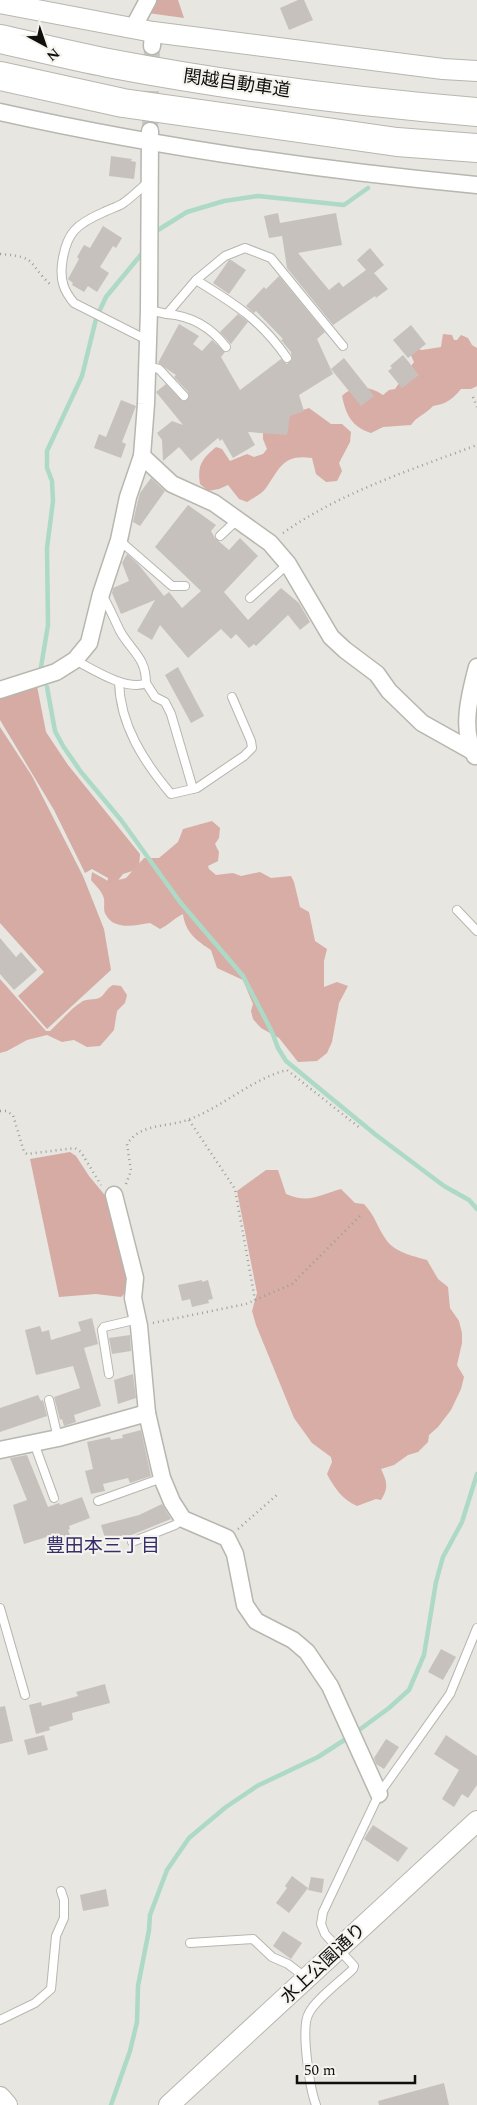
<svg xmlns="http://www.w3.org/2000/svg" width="477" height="2105" font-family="Spectral,'Noto Sans JP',serif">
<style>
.green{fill:#d6aba4}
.forest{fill:#d8ada5}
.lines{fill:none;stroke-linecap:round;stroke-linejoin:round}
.stream{stroke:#add9c7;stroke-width:4.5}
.building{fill:#c7c1bd}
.minor-tunnel{stroke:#c7c6c0;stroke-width:16;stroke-dasharray:16 8;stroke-linecap:butt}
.service-casing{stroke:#b7b6af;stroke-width:10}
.minor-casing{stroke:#b7b6af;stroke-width:19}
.tertiary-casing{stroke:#b7b6af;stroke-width:22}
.motorway-casing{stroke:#b7b6af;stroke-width:30}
.path{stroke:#9e9d98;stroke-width:2.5;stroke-dasharray:1 4;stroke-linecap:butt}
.service{stroke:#fff;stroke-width:8}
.minor{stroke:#fff;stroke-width:16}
.tertiary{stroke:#fff;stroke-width:20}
.motorway{stroke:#fff;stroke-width:28}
.labels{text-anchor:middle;stroke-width:4.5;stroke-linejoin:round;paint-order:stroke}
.street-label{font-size:18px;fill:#100f0d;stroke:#f4f3ed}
.neighbourhood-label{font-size:19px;fill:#362e6a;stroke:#f4f3ed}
</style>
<rect width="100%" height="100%" fill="#e7e6e0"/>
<!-- green -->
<g class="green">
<path d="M153 0H178L184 18 148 13Z"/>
<path d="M37 686 46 732 68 765 140 854 139 869 123 874 109 892 107 889 108 878 92 869 85 873 54 810 0 720V699L9 693Z"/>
<path d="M0 727 32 776 83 876 104 929 111 970 47 1029 18 996 44 972 0 923Z"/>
<path d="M70 1152 76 1156 89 1176 108 1199 128 1270 126 1292 121 1297 96 1294 59 1297 30 1159Z"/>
</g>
<!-- forest -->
<g class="forest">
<path d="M443 334 452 335 454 340H457L461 335 468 338 472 345 477 348V386L471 389H461C453 399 446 404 433 406 426 414 417 416 411 425L383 427 371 433C352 427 346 415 342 396 355 384 369 386 383 395L389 390 395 389 414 362 409 351 414 348 422 350 441 347Z"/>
<path d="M309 408 331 424H342L351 432 350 442 339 463 342 471 337 481 326 482 316 474 312 458C283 454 280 468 266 488 262 494 253 498 247 502L239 499 228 485 219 489 208 491 200 484C197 465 202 459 216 447L222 449 230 461 247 454 254 457 263 454 267 449 263 439V430L287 415Z"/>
<path d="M212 821 220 828 219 838 215 844 219 852 218 861 208 866 209 869 216 875 233 873 241 876 260 872 271 878 291 876 294 882 300 907 309 912 315 941 327 949 324 961V987L337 982 348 986 339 1003 332 1042 327 1053 317 1061 298 1062 279 1038 261 1028 253 1019 251 1011 253 1004 243 980 217 968 211 950C197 941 185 932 183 914 174 918 169 925 160 929L150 923C136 925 115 931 106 915 102 909 106 902 103 896 101 890 95 885 91 880L92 872 110 882 126 878 144 858H159L178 842 183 829Z"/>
<path d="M0 979 46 1031H50C60 1022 71 1008 83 1001 89 998 97 1001 102 996 106 992 107 988 113 985L121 986 127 995 125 1003 117 1011 114 1030 100 1046 87 1047 74 1040 62 1042 47 1035 27 1040 7 1051 0 1053Z"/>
<path d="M266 1170H278L286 1194C309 1204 319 1195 341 1189L355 1203 364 1204C376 1217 376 1225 385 1238 393 1252 413 1256 427 1260L438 1279 448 1287 450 1308 459 1321 462 1333V1343L457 1365 464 1377 461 1389 451 1410 438 1427 429 1435 428 1442 418 1452 408 1455 394 1465 381 1469C387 1482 389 1487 381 1500L376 1499 357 1506C342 1499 335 1489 327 1474L332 1462 331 1457 312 1443 294 1418 256 1325 252 1311 257 1293 237 1191Z"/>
</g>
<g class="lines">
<!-- stream -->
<g class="stream">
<path d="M158 230 187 212 224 201 258 196 344 205 368 188"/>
<path d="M99 312 106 297 144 251"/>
<path d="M41 667 48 625 47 548 53 501 52 481 47 468V451L82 376 96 319"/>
<path d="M47 687 55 731 63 746 81 772 121 820 180 902 243 976 272 1032 278 1048 286 1061 376 1135 444 1186 469 1200 477 1209"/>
<path d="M355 1733 389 1708 409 1690 424 1655 436 1582 443 1557 462 1522 477 1474"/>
<path d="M111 2105 130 2051 137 2022 138 1986 149 1930 150 1915 167 1870 189 1838 226 1807 257 1786 318 1757 349 1737"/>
</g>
</g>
<!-- building -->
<g class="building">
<path d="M298 0H304L313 20 289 30 280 8Z"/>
<path d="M111 156 132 159 131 161 136 162 134 179 109 176Z"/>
<path d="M278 213 280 223 336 213 342 245 298 253 329 290 339 282 343 287 366 270 357 260 370 248 384 265 374 273 388 289 376 298 375 296 333 325 287 268 282 236 269 238 264 216Z"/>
<path d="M103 226 122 238 116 248 113 246 100 267 109 273 97 292 88 286 84 292 72 285 73 283 68 279 79 259 77 257 84 245 90 248Z"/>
<path d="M229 260H231L246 270 229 294 213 283Z"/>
<path d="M279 276 325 332 317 339 333 374 299 395 304 411 290 416 287 435 248 432 255 445 233 458 222 439 220 441 218 438 191 461 179 447 163 461 162 440 157 433 172 421 183 425 156 392 166 384 182 401 187 400 189 397 188 392 174 377 176 375 158 363 179 324 199 336 193 344 202 351 212 340 225 352 221 357 240 390 281 359 287 364 292 360 291 352 281 340 283 339 256 311 254 313 246 306 264 287 266 289Z"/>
<path d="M238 314 248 322 231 344 220 332Z"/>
<path d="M411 325 426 344 408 358 393 340Z"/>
<path d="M403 355 419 375 402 388 388 371 392 368 390 366Z"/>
<path d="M344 358 374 396 361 406 331 369Z"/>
<path d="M121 400 136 406 122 442 126 444 121 458 94 448 99 434 106 437Z"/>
<path d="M151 478 165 491 140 526 133 522 138 500 140 493Z"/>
<path d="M188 505 216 525 211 531 215 538 229 550 240 538 258 556 224 592 248 620 281 588 299 603 310 622 300 630 288 615 256 646 254 644 249 648 236 634 231 639 221 629 188 658 160 625 152 640 137 631 155 600 121 614 112 593 113 588 129 581 122 563 127 554 138 564 164 596 169 592 182 608 201 591 155 547Z"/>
<path d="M178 667 204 716 191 723 165 675Z"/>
<path d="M0 938 16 957 21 952 37 970 14 990 0 974Z"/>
<path d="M202 1280V1282L208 1280 213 1299 208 1300 209 1303 192 1307 190 1299 182 1301 178 1285Z"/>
<path d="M92 1318 98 1344 84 1348 101 1406 74 1415 76 1422 64 1426 62 1419 60 1420 54 1397 80 1388 73 1366 36 1375 25 1330 40 1326 42 1332 49 1330 51 1340 81 1331 78 1322Z"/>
<path d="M130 1335 131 1351 112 1354 109 1338Z"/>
<path d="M133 1374 136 1398 118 1404 114 1380Z"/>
<path d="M38 1395 41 1401 43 1400 47 1416 0 1432V1408Z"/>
<path d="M141 1430 151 1476 130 1483 128 1478 103 1484 105 1491 91 1494 85 1471 93 1469 87 1442 110 1437 111 1440 123 1438 122 1435Z"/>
<path d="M27 1455 48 1507 59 1503 60 1505 82 1497 90 1518 69 1526 70 1529 68 1530 73 1543 58 1549 53 1535 24 1544 13 1505 27 1500 10 1458Z"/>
<path d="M162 1504 171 1519 107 1545 101 1525 139 1515Z"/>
<path d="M441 1649 456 1657 443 1680 428 1672Z"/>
<path d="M105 1684 110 1703 72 1713 73 1720 49 1727 50 1730 36 1734 29 1705 41 1702 42 1706 78 1696 76 1692Z"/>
<path d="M5 1706 13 1741 0 1744V1707Z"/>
<path d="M44 1735 48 1750 28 1755 24 1740Z"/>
<path d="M446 1735 477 1756V1785L468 1798 462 1794 454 1807 442 1799 459 1770 434 1754Z"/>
<path d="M386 1739 399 1747 384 1769 376 1764 374 1758Z"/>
<path d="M373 1825 408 1848 398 1862 364 1839Z"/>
<path d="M292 1876 308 1888 289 1913 276 1903 287 1888 285 1886Z"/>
<path d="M311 1877 324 1879 322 1893 308 1890Z"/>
<path d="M106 1889 109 1906 83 1911 80 1895Z"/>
<path d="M283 1931 302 1943 291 1959 273 1946Z"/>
<path d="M444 2083 449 2105H379L378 2101Z"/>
</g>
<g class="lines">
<!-- minor-tunnel -->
<path class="minor-tunnel" d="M150 131 152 46"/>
<!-- service casing -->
<g class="service-casing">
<g id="service">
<path d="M196 280C235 304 261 320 287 358"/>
<path d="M149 310 167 314 196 280 225 256 245 248 271 258 343 346"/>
<path d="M167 314C192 316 211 327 226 347"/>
<path d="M147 340 74 303C64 291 60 281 62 264 66 233 76 224 104 212 110 209 117 207 122 204 131 198 140 189 148 182"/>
<path d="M147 366 159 369 184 396"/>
<path d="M220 536 238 519"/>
<path d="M119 540 172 586H185"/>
<path d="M250 598 288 564"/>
<path d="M75 660C92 669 128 692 146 683 146 657 131 651 120 631 114 619 109 606 102 595"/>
<path d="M119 682C120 725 144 762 171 794L197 788 244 756 252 748 251 741 232 697"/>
<path d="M146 683 155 697 165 702 171 714 193 789"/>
<path d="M457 910 477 931"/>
<path d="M109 1374 102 1330 104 1327 138 1319"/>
<path d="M49 1400 58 1438"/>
<path d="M34 1443 54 1498"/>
<path d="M98 1501 162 1478"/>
<path d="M132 1542 175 1525 183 1519"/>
<path d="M0 1608 25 1695"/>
<path d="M190 1943 253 1939 272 1957 288 1964 305 1977"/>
<path d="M0 2020 35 2003 51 1989 56 1936 64 1918V1900L61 1891"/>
<path d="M316 2105C310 2089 300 2027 309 2013 315 2000 342 1980 353 1969L354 1966 325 1934 321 1924 323 1912 379 1794 450 1694 477 1628"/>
</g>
</g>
<!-- minor casing -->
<g class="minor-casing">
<g id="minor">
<path d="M133 28 148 0"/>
<path d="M152 46 153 32"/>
<path d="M0 112C157 147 317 170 477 185"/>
<path d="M142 456 172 484 214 503 270 543 288 564 331 637 345 650 377 674 389 691 422 723 472 751"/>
<path d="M0 690 56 672 75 660 89 643 101 594 119 540 128 497 142 456 146 404 149 310 150 131"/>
<path d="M475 756C460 730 470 694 477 667"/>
<path d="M114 1195 135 1278 133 1298 139 1326 147 1413 162 1478 172 1502 183 1519 227 1538 235 1554 245 1605 256 1621 293 1640 307 1652 330 1686 379 1794"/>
<path d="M0 1450 58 1438 147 1413"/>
</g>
</g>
<!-- tertiary casing -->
<g class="tertiary-casing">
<g id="tertiary">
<path d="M0 3 153 32 443 69 477 71"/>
<path d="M0 2097 7 2105"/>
<path d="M169 2105 477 1821"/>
</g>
</g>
<!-- motorway casing -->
<g class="motorway-casing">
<g id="motorway">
<path d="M0 39C36 47 72 56 108 63 229 86 354 102 477 112"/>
<path d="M0 76 123 103 397 142 477 148"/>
</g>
</g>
<!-- path -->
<g class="path">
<path d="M0 254C39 257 26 262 51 285"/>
<path d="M473 397 477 407"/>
<path d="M283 533C341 492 411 470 477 445"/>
<path d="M0 1111H6L13 1115 24 1152 27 1154 75 1148 81 1152 101 1185"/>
<path d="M189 1120 235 1189 255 1300"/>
<path d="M126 1184 131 1171 127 1144C142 1122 168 1128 190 1119 224 1106 252 1079 287 1070L360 1128"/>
<path d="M153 1323 246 1304 292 1284 360 1216"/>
<path d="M238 1529 278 1494"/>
</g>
<!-- service -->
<use href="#service" class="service"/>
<!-- minor -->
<use href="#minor" class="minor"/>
<!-- tertiary -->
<use href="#tertiary" class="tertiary"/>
<!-- motorway -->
<use href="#motorway" class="motorway"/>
</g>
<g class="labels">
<!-- street labels -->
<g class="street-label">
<text transform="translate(237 83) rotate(8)" y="6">関越自動車道</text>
<text transform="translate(323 1963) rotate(-43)" y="6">水上公園通り</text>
</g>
<!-- neighbourhood labels -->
<g class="neighbourhood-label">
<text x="103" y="1552">豊田本三丁目</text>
</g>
</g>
<!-- north arrow -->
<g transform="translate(45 45) rotate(140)" stroke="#f4f3ed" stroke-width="4" paint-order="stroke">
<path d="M0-4L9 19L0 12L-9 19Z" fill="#100f0d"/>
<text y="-8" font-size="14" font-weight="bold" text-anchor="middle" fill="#100f0d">N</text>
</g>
<!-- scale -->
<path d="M297 2075v8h118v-8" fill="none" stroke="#100f0d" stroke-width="2.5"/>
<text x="304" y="2075" font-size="15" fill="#100f0d" stroke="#f4f3ed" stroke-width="4" paint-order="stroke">50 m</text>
</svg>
